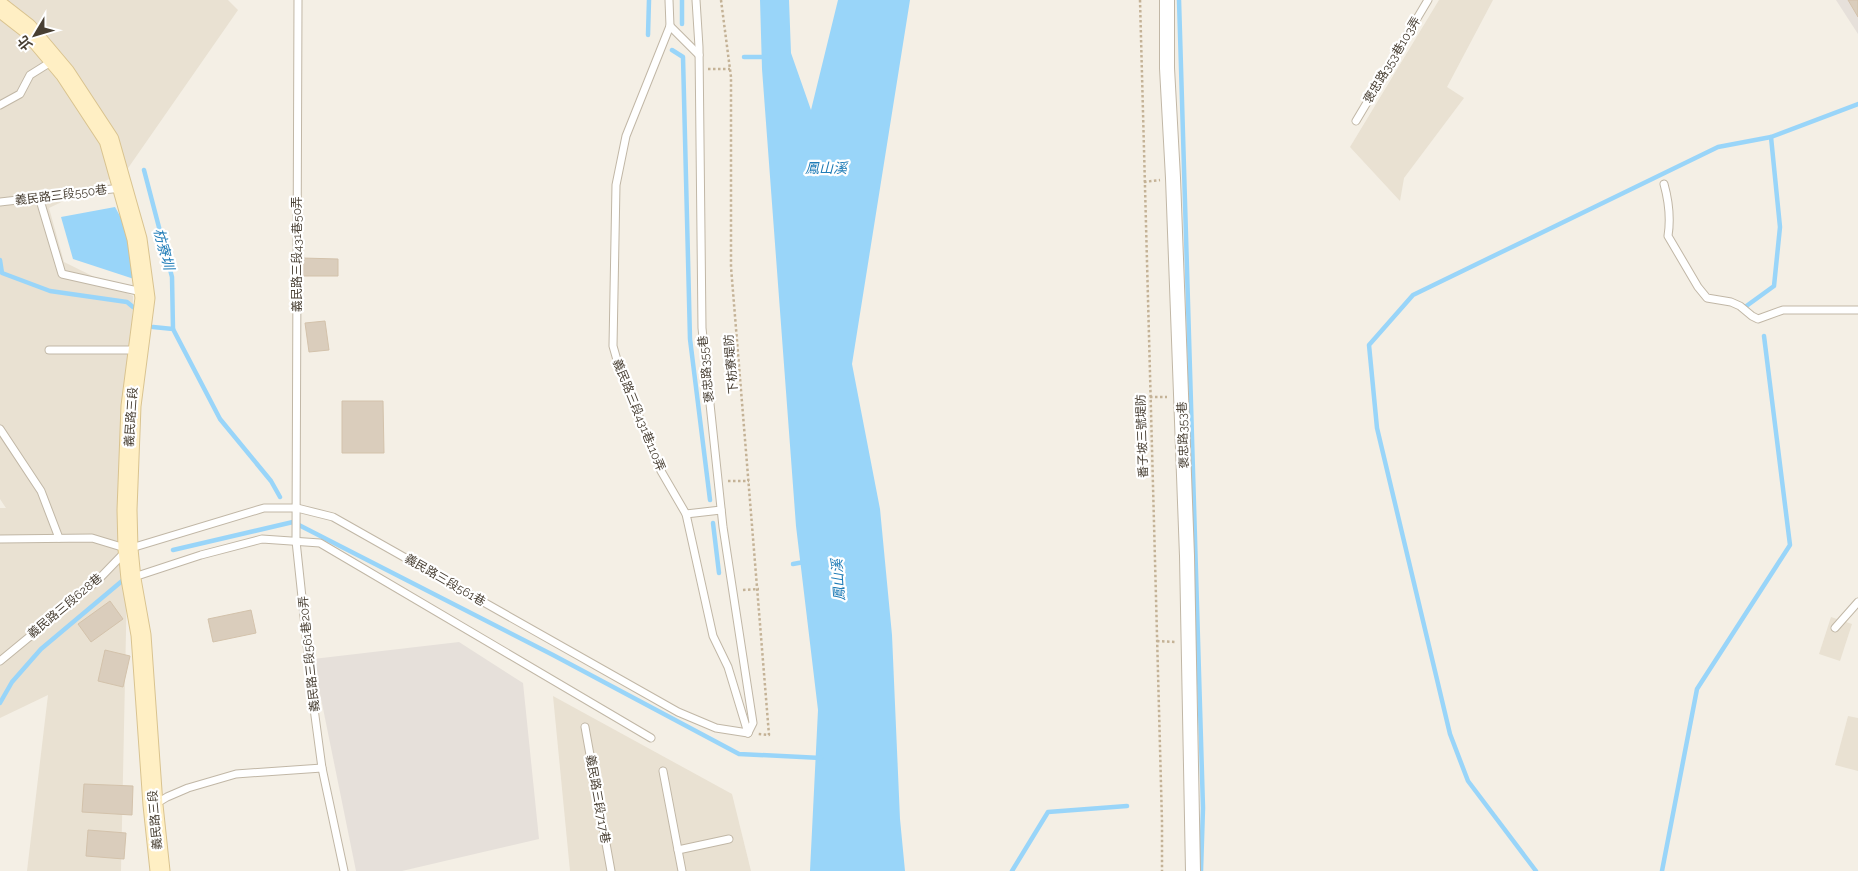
<svg xmlns="http://www.w3.org/2000/svg" width="1858" height="871" font-family="Raleway,'Noto Sans TC',sans-serif">
<style>
.residential{fill:#e9e1d2}
.industrial{fill:#e6e0da}
.water{fill:#99d5f9}
.lines{fill:none;stroke-linecap:round;stroke-linejoin:round}
.stream{stroke:#99d5f9;stroke-width:4.5}
.building{fill:#dacdbc;stroke:#d3c2ab}
.lane-casing{stroke:#c1b7a6;stroke-width:9}
.street-casing{stroke:#c1b7a6;stroke-width:16}
.secondary-casing{stroke:#d9c38f;stroke-width:21}
.path{stroke:#c4b296;stroke-width:2.5;stroke-dasharray:2.5 2.5;stroke-linecap:butt}
.lane{stroke:#fff;stroke-width:7}
.street{stroke:#fff;stroke-width:14}
.secondary{stroke:#ffefc4;stroke-width:19}
.labels{text-anchor:middle;stroke-width:4.5;stroke-linejoin:round;paint-order:stroke}
.street-label{font-size:12px;fill:#483f33;stroke:#fff}
.water-label{font-size:14px;font-style:italic;fill:#1f7cb7;stroke:#fff}
</style>
<rect width="100%" height="100%" fill="#f4efe5"/>
<!-- residential -->
<g class="residential">
<path d="M0 0H228L238 10 126 171 49 208 64 262 133 296 121 871H27L48 695 0 718V508H6L0 499Z"/>
<path d="M1439 0H1493L1447 87 1464 98 1404 178 1400 201 1350 147Z"/>
<path d="M1831 617 1852 624 1840 661 1819 654Z"/>
<path d="M553 696 732 794 751 871H570Z"/>
<path d="M1848 716 1858 718V771L1835 765Z"/>
</g>
<!-- industrial -->
<g class="industrial">
<path d="M1836 0H1858V34Z"/>
<path d="M459 642 523 683 539 839 402 871H356L313 659Z"/>
</g>
<!-- water -->
<g class="water">
<path d="M760 0H789L791 53 811 110 838 0H910L852 364 880 509 892 635 900 819 905 871H810L818 710 796 526 762 69Z"/>
<path d="M115 207 130 234 134 279 73 259 61 217Z"/>
</g>
<g class="lines">
<!-- stream -->
<g class="stream">
<path d="M682 0V24"/>
<path d="M1179 0 1203 808 1201 871"/>
<path d="M648 35 649 0"/>
<path d="M672 50 683 57 690 339 710 500"/>
<path d="M744 57H768"/>
<path d="M144 170 172 277 173 329"/>
<path d="M0 260 2 273 50 291 127 302 133 307"/>
<path d="M1745 307 1774 286 1780 227 1771 137"/>
<path d="M153 327 173 329 220 419 271 481 280 497"/>
<path d="M713 523 719 573"/>
<path d="M173 550 293 522 553 655 739 754 821 758"/>
<path d="M793 564 804 562"/>
<path d="M0 703 12 682 41 649 122 581"/>
<path d="M1012 871 1048 812 1127 806"/>
<path d="M1536 871 1468 781 1450 734 1377 428 1369 345 1413 295 1718 147 1771 137 1858 104"/>
<path d="M1662 871 1697 689 1790 545 1764 336"/>
</g>
</g>
<!-- building -->
<g class="building">
<path d="M1848 0H1858V17Z"/>
<path d="M302 258 338 259V276H301Z"/>
<path d="M325 321 329 350 309 352 305 323Z"/>
<path d="M342 401H383L384 453H342Z"/>
<path d="M110 601 123 619 91 642 78 624Z"/>
<path d="M251 610 256 633 213 642 208 619Z"/>
<path d="M105 650 130 656 123 687 98 681Z"/>
<path d="M84 784 133 786 132 815 82 812Z"/>
<path d="M88 830 126 833 124 859 86 856Z"/>
</g>
<g class="lines">
<!-- lane casing -->
<g class="lane-casing">
<g id="lane">
<path d="M298 0 296 541 313 701 322 768 344 871"/>
<path d="M669 0 670 26 626 136 616 185 613 346 619 367 661 471 686 514 713 636 728 667 748 733"/>
<path d="M696 0 699 47 702 328 723 527 753 723 748 733"/>
<path d="M670 26 699 55"/>
<path d="M0 105 20 94 30 75 54 60"/>
<path d="M1356 121 1428 0"/>
<path d="M1664 184C1669 202 1671 217 1668 236L1698 287 1707 298 1731 302 1740 306 1752 316 1758 319 1783 310H1858"/>
<path d="M39 197 62 274 142 292"/>
<path d="M0 202 121 188"/>
<path d="M49 350H138"/>
<path d="M0 429 41 491 59 538"/>
<path d="M686 514 721 510"/>
<path d="M0 539 92 538 125 548"/>
<path d="M131 578 201 555 262 539 320 543 651 738"/>
<path d="M1835 628 1858 602"/>
<path d="M0 661 96 582 128 549 264 508H297L333 517 678 712 716 728 748 733"/>
<path d="M585 727 611 871"/>
<path d="M663 771 682 871"/>
<path d="M154 805 167 797 188 788 236 774 322 768"/>
<path d="M678 850 729 839"/>
</g>
</g>
<!-- street casing -->
<g class="street-casing">
<path id="street" d="M1167 0V68L1173 178 1187 556 1193 871"/>
</g>
<!-- secondary casing -->
<g class="secondary-casing">
<path id="secondary" d="M0 7 27 28 65 73 109 140 137 239 145 298 131 406 127 510 128 549 131 579 141 635 153 805 160 871"/>
</g>
<!-- path -->
<g class="path">
<path d="M721 0 731 77V267L769 735 758 734"/>
<path d="M1140 0 1162 822V871"/>
<path d="M708 69H730"/>
<path d="M1144 182 1160 180"/>
<path d="M1150 397H1167"/>
<path d="M728 481H749"/>
<path d="M743 590 759 589"/>
<path d="M1157 641 1175 642"/>
</g>
<!-- lane -->
<use href="#lane" class="lane"/>
<!-- street -->
<use href="#street" class="street"/>
<!-- secondary -->
<use href="#secondary" class="secondary"/>
</g>
<g class="labels">
<!-- street labels -->
<g class="street-label">
<text transform="translate(1392 60) rotate(-59)" y="4">褒忠路353巷103弄</text>
<text transform="translate(61 195) rotate(-7)" y="4">義民路三段550巷</text>
<text transform="translate(297 254) rotate(-90)" y="4">義民路三段431巷50弄</text>
<text transform="translate(731 364) rotate(-95)" y="4">下枋寮堤防</text>
<text transform="translate(706 369) rotate(-96)" y="4">褒忠路355巷</text>
<text transform="translate(639 415) rotate(68)" y="4">義民路三段431巷110弄</text>
<text transform="translate(131 417) rotate(-86)" y="4">義民路三段</text>
<text transform="translate(1183 435) rotate(-92)" y="4">褒忠路353巷</text>
<text transform="translate(1142 436) rotate(-92)" y="4">番子坡三號堤防</text>
<text transform="translate(445 580) rotate(30)" y="4">義民路三段561巷</text>
<text transform="translate(65 606) rotate(-40)" y="4">義民路三段628巷</text>
<text transform="translate(309 654) rotate(-96)" y="4">義民路三段561巷20弄</text>
<text transform="translate(598 799) rotate(80)" y="4">義民路三段717巷</text>
<text transform="translate(155 820) rotate(-95)" y="4">義民路三段</text>
</g>
<!-- water labels -->
<g class="water-label">
<text x="826" y="173">鳳山溪</text>
<text transform="translate(164 249) rotate(75)" y="5">枋寮圳</text>
<text transform="translate(838 580) rotate(-94)" y="5">鳳山溪</text>
</g>
</g>
<!-- north arrow -->
<g transform="translate(35 35) rotate(232)" stroke="#ffffff" stroke-width="4" paint-order="stroke">
<path d="M0-4L9 19L0 12L-9 19Z" fill="#483f33"/>
<text y="-8" font-size="14" font-weight="bold" text-anchor="middle" fill="#483f33">北</text>
</g>
</svg>
